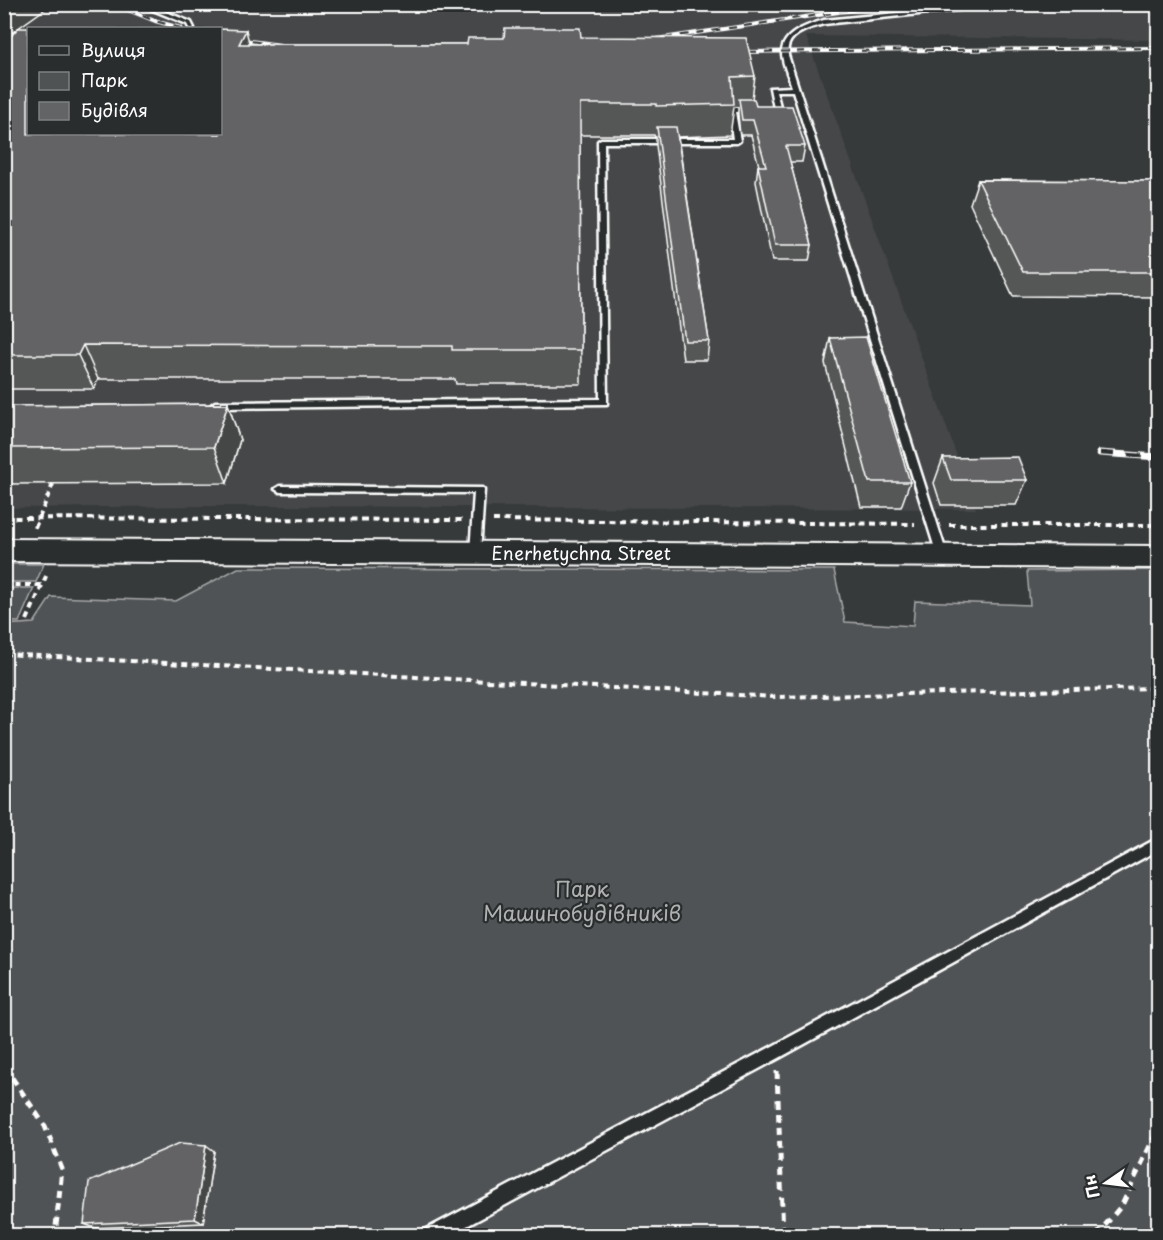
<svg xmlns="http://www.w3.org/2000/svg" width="1163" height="1240" font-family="'Playpen Sans',sans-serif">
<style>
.built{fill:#444748;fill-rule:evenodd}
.green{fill:#505354;stroke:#a8a9aa;stroke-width:1.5}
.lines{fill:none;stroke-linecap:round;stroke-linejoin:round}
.lane-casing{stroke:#fff;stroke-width:5}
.secondary-casing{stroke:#fff;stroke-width:4}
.path-far1{stroke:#fff;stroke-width:4;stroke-dasharray:6 4.5;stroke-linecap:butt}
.path{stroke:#fff;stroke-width:5;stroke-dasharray:8 6;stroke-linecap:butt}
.lane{fill:#2a2d2e;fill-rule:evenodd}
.secondary{fill:#2a2d2e;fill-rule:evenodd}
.rail-far2-casing{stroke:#fff;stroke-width:4}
.rail-far1-casing{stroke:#fff;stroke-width:5}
.rail-casing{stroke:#fff;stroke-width:7}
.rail-far2{stroke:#2a2d2e;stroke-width:2;stroke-dasharray:8;stroke-linecap:butt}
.rail-far1{stroke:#2a2d2e;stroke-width:4;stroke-dasharray:10;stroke-linecap:butt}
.rail{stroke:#2a2d2e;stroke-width:4.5;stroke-dasharray:14;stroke-linecap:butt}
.wall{fill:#555657;stroke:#fff;stroke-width:1.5}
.shaded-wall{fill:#454647;stroke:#fff;stroke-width:1.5}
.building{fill:#636465;stroke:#fff;stroke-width:1.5}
.labels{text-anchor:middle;stroke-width:4.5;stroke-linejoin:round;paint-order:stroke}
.street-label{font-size:18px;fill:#fff;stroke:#2a2d2e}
.near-park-label{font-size:21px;fill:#b0b2b2;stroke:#2a2d2e}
</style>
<rect width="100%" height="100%" fill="#373a3b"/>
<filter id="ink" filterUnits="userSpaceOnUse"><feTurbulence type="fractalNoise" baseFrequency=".0167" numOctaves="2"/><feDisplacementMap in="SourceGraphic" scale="12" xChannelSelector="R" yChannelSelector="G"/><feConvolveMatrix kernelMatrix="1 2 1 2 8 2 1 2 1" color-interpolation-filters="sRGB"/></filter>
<g filter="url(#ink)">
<!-- built -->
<path class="built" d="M10 4H1158V40L806 36 976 509 217 506 5 508 4 8ZM28 28H220V134H28Z"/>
<!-- green -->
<g class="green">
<path d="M5 564H44L36 582H5Z"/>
<path d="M238 568 834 570 845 622 913 626 915 601 1030 605 1027 571 1158 570V1235H5L4 625 34 623 51 597 176 601Z"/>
<path d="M5 588H34L19 622H5Z"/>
</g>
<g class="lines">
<!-- lane casing -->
<g class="lane-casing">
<g id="lane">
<path d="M138 4H146L191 22 194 28H189L187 24Z"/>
<path d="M991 4H1015L824 24C813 27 794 32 789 44 787 48 788 51 788 55L947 555 942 559 937 555 793 91H776L781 110C778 113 769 113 766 110L774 108 770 88 792 87C789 77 783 65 782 54 781 33 808 25 824 20Z"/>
<path d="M751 108 754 110 753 111 735 112 740 141 737 143H604L607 404 215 408 211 405 215 402 600 399 598 141 601 139H733L729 110 732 108Z"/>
<path d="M280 486 482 488 484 490 480 553 475 557 470 553 474 493 280 492 275 489Z"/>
<path d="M1158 838V850L781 1057 448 1236H423L425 1230 771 1047Z"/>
</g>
</g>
<!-- secondary casing -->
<g class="secondary-casing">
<path id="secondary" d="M4 539 1158 546V568L4 561Z"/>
</g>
<!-- path-far1 -->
<g class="path-far1">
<path d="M4 518 462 520"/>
<path d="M493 520 915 524"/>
<path d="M949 525H1158"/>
<path d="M35 528 53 484"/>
<path d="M4 585H43"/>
<path d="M27 620 47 574"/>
<path d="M4 654 775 697 1158 688"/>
</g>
<!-- path -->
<g class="path">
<path d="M4 1066 45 1126 62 1169 55 1236"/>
<path d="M777 1071 783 1236"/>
<path d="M1096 1236 1122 1205 1158 1129"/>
</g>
<!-- lane -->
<use href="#lane" class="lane"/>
<!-- secondary -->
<use href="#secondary" class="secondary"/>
<!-- rail-far2 casing -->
<g class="rail-far2-casing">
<g id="rail-far2">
<path d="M113 4 155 21 181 28"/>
<path d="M220 37 289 46"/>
<path d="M649 40 893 4"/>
<path d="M733 52 1158 48"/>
</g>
</g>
<!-- rail-far1 casing -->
<g class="rail-far1-casing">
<path id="rail-far1" d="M1100 453H1107"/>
</g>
<!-- rail casing -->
<g class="rail-casing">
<path id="rail" d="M1100 453 1158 457"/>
</g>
<!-- rail-far2 -->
<use href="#rail-far2" class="rail-far2"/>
<!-- rail-far1 -->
<use href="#rail-far1" class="rail-far1"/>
<!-- rail -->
<use href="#rail" class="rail"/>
</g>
<!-- wall -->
<g class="wall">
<path d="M581 37 755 76 752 99 756 106 805 146 802 162H790L812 245 809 261H772L756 182 758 166H759L751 135H740L738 114V107H734L730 135 678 137 709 341 707 360H683L656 145V137H655L654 135H580L581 384H456L455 379H98L94 389H4V44H467Z"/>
<path d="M978 180 1158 181V297L1013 296 970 204Z"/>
<path d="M830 338 910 482 901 507H861L825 363Z"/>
<path d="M228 404 240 440 227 483 4 484V406Z"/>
<path d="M943 458 1027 480 1016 505H941L934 483Z"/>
<path d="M214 1151 203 1223 95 1228 84 1224Z"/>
</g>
<!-- shaded-wall -->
<g class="shaded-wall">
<path d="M4 4H52L4 38Z"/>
<path d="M246 30 253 59 239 44Z"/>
<path d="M83 345 98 379 94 389 78 355Z"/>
<path d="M228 404 240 440 227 483 214 447Z"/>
<path d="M206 1145 214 1151 203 1223 195 1219Z"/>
</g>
<!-- building -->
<g class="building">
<path d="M18 28H44H28V134H220V29L246 30 239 44H467L468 38H504L505 28H580L581 37 746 38 755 76 732 77 734 104 656 106V104H580L581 350H452V346L83 345 78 355H4V44Z"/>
<path d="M739 99H754L756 106H792L805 146H786L812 245H775L758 166H766L753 120H742Z"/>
<path d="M657 127H676L709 341H685Z"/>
<path d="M978 180 1158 181V272H1023Z"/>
<path d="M866 337 910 482H869L830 338Z"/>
<path d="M228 404 214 447 4 448V406Z"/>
<path d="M1018 457 1027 480H951L943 458Z"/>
<path d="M180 1143 206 1145 195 1219 84 1224 89 1182Z"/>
</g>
</g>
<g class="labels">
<!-- street labels -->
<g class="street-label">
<text x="581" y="560">Enerhetychna Street</text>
</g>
<!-- near-park labels -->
<g class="near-park-label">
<text x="582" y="897">Парк<tspan x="582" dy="24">Машинобудівників</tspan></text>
</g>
</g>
<!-- margin -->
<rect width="1163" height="1240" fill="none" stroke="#2a2d2e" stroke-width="24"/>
<rect x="12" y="12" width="1139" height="1216" fill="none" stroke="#fff" stroke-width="2" filter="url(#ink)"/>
<!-- legend -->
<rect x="27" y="27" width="195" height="108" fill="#2a2d2e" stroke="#7f8182" stroke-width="1.5"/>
<rect x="39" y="46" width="30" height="9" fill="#2a2d2e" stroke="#7f8182" stroke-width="1.5"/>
<text x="81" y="57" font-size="18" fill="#ffffff">Вулиця</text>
<rect x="39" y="72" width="30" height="18" fill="#505354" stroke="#7f8182" stroke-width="1.5"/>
<text x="81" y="87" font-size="18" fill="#ffffff">Парк</text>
<rect x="39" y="102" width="30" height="18" fill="#636465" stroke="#7f8182" stroke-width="1.5"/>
<text x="81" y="117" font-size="18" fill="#ffffff">Будівля</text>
<!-- north arrow -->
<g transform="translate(1106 1183) rotate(256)" stroke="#2a2d2e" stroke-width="4.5" paint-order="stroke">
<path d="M0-4.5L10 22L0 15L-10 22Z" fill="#ffffff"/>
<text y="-9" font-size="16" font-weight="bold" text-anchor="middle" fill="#ffffff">Пн</text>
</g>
</svg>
